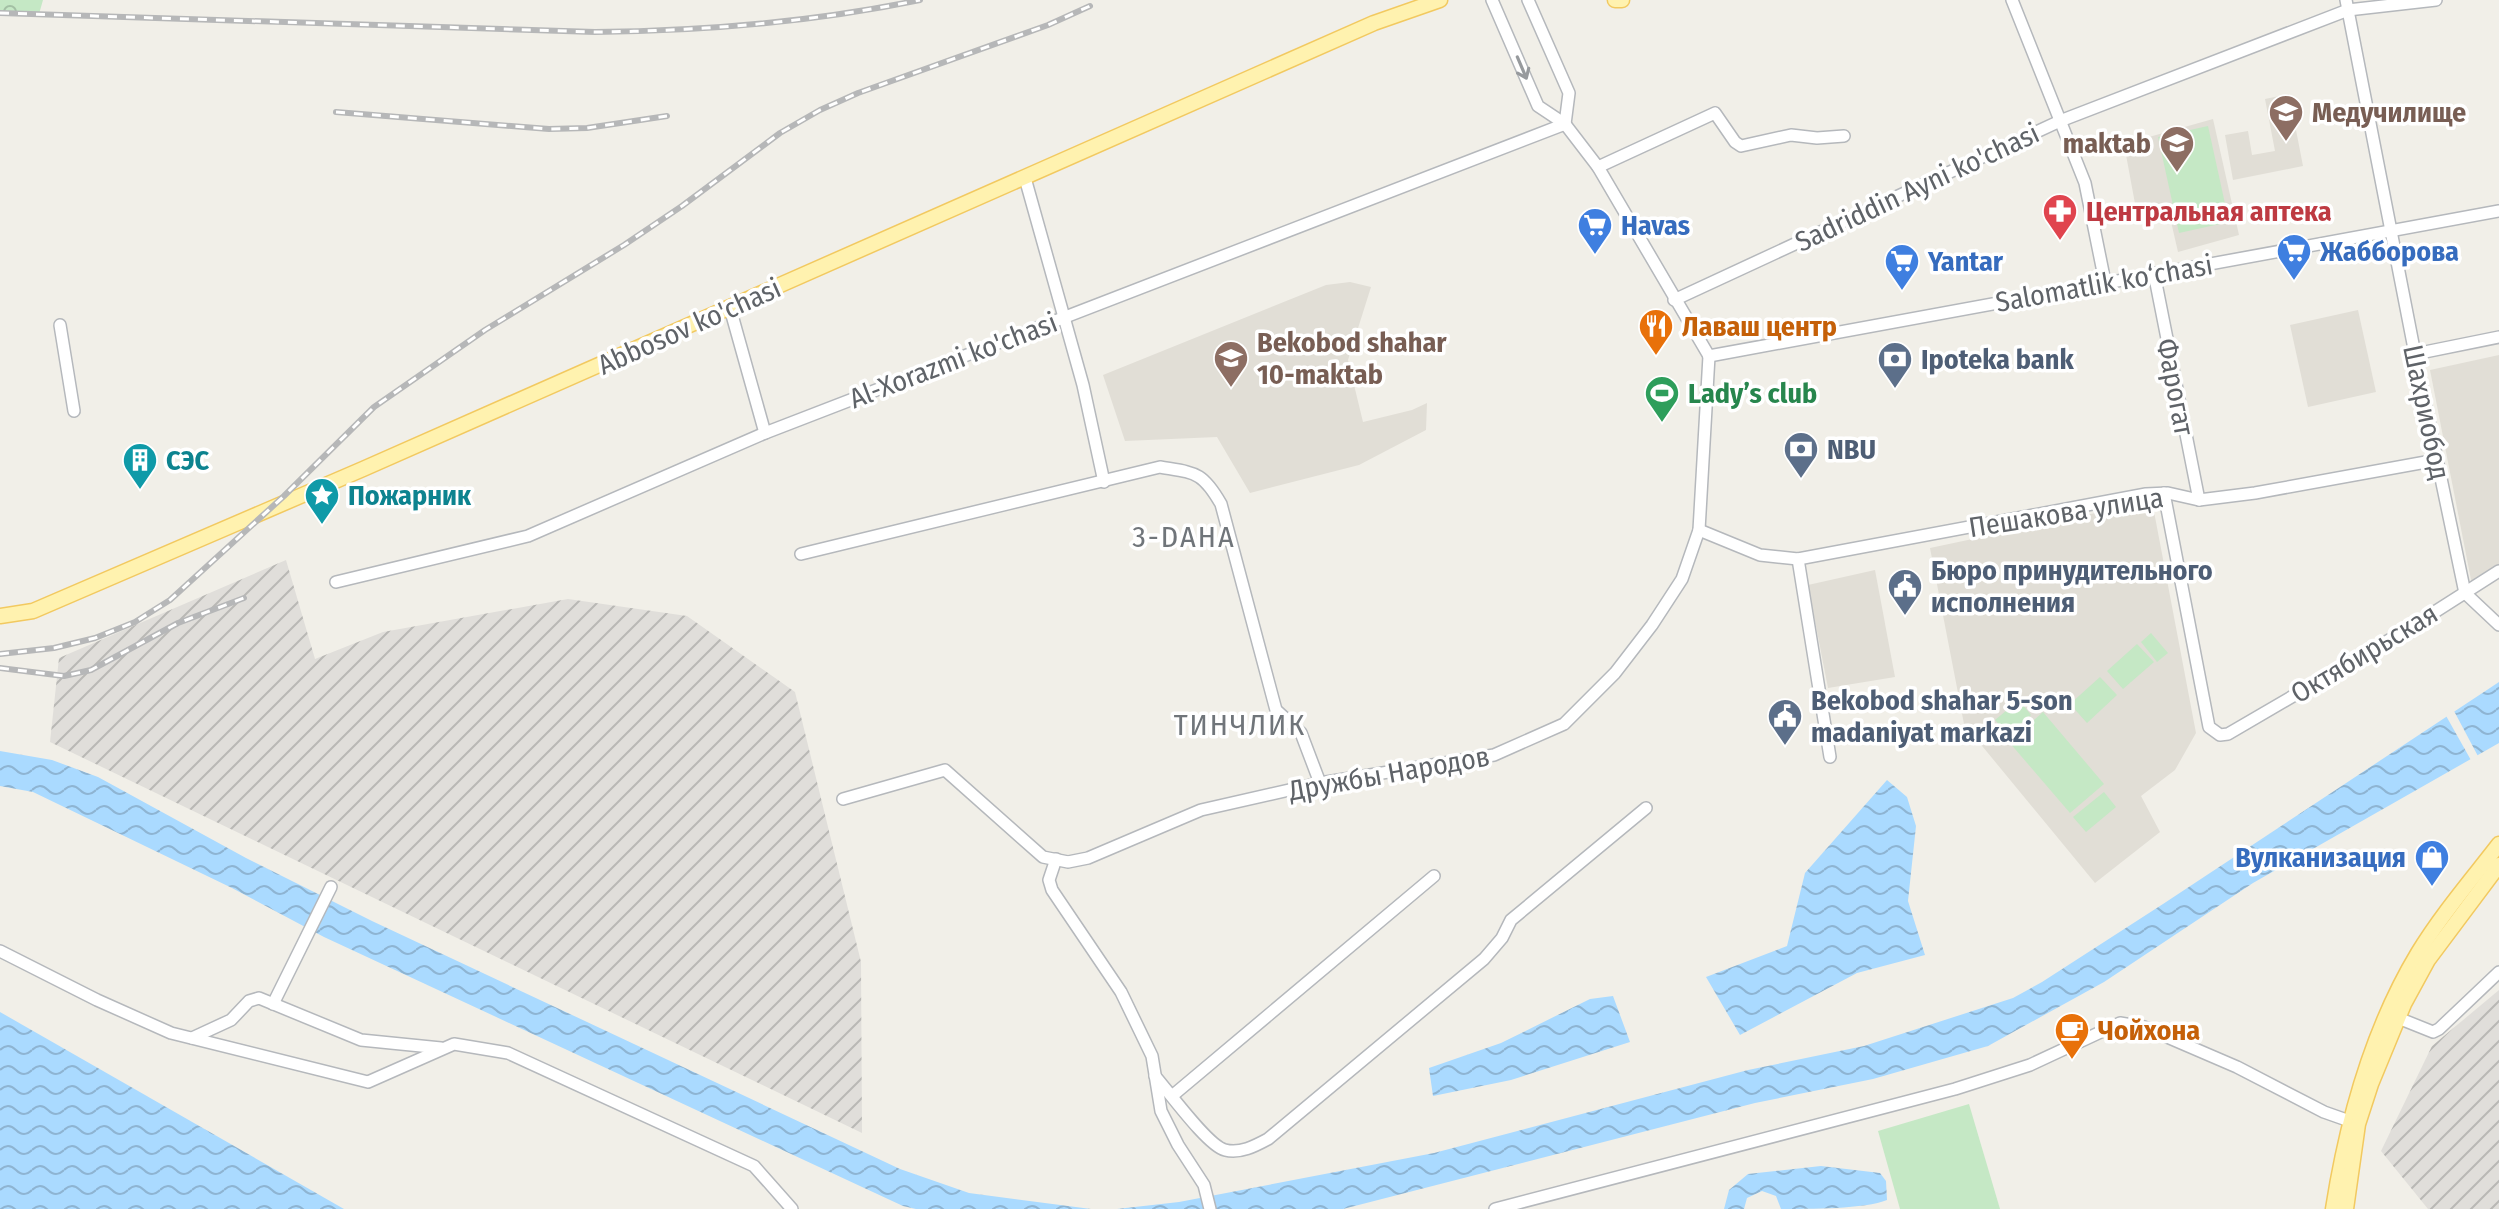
<svg xmlns="http://www.w3.org/2000/svg" width="2499" height="1209" font-family="'Fira Sans Condensed',sans-serif">
<style>
.industrial{fill:url(#industrial-furrows)}
.education{fill:#e1ded6}
.green{fill:#c5e8c5}
.forest{fill:url(#forest-crowns)}
.water{fill:url(#water-waves)}
.pier{fill:#f1efe8}
.lines{fill:none;stroke-linecap:round;stroke-linejoin:round}
.minor-casing{stroke:#b5b8bc;stroke-width:14}
.major-casing{stroke:#f2c960;stroke-width:17}
.minor{stroke:#fff;stroke-width:11}
.major{stroke:#fff2af;stroke-width:14}
.rail-casing{stroke:#b6b7b8;stroke-width:6}
.rail{stroke:#fff;stroke-width:3;stroke-dasharray:9;stroke-linecap:butt}
.oneway{stroke:#979a9d}
.labels{text-anchor:middle;stroke-width:7;stroke-linejoin:round;paint-order:stroke}
.education-label{font-size:28px;font-weight:bold;fill:#785e54;stroke:#fff;text-anchor:start}
.street-label{font-size:28px;fill:#5f6368;stroke:#fff}
.health-label{font-size:28px;font-weight:bold;fill:#be3a42;stroke:#fff;text-anchor:start}
.shop-label{font-size:28px;font-weight:bold;fill:#366cbe;stroke:#fff;text-anchor:start}
.food-label{font-size:28px;font-weight:bold;fill:#c56008;stroke:#fff;text-anchor:start}
.service-label{font-size:28px;font-weight:bold;fill:#4e5e75;stroke:#fff;text-anchor:start}
.leisure-label{font-size:28px;font-weight:bold;fill:#27864d;stroke:#fff;text-anchor:start}
.culture-label{font-size:28px;font-weight:bold;fill:#0d838f;stroke:#fff;text-anchor:start}
.neighbourhood-label{font-size:30px;letter-spacing:2px;fill:#70757a;stroke:#fff}
</style>
<defs>
<pattern id="industrial-furrows" width="10" height="10" patternUnits="userSpaceOnUse" patternTransform="scale(2)"><rect width="10" height="10" fill="#e0deda"/><path d="M-1 1l2-2M0 10L10 0M9 11l2-2" fill="none" stroke="#b9b8b5"/></pattern>
<pattern id="forest-crowns" width="20" height="18" patternUnits="userSpaceOnUse" patternTransform="scale(2)"><rect width="20" height="18" fill="#c5e8c5"/><path d="M2 6a3 3 0 1 1 6 0M12 15a3 3 0 1 1 6 0" fill="none" stroke="#a3c0a4"/></pattern>
<pattern id="water-waves" width="16" height="10" patternUnits="userSpaceOnUse" patternTransform="scale(2)"><rect width="16" height="10" fill="#aadaff"/><path d="M0 5q4-4 8 0t8 0" fill="none" stroke="#8eb4d2"/></pattern>
</defs>
<rect width="100%" height="100%" fill="#f1efe8"/>
<!-- industrial -->
<g class="industrial">
<path d="M286 560 315 659 383 632 568 599 687 616 795 692 861 962 862 1133 50 742 59 658Z"/>
<path d="M2499 990V1209H2428L2381 1151 2432 1046Z"/>
</g>
<!-- education -->
<g class="education">
<path d="M2289 94 2303 166 2233 180 2225 135 2248 131 2252 155 2275 151 2265 99Z"/>
<path d="M2213 119 2239 235 2178 252 2167 204 2136 209 2124 144Z"/>
<path d="M1350 282 1371 287 1348 360 1363 422 1412 410 1427 403 1426 430 1359 465 1250 493 1217 437 1125 441 1103 375 1326 285Z"/>
<path d="M2358 310 2376 392 2308 407 2290 325Z"/>
<path d="M2499 355V575L2473 590 2430 370Z"/>
<path d="M2152 501 2196 733 2175 770 2141 796 2160 832 2095 883 1964 724 1930 548Z"/>
<path d="M1875 570 1895 677 1828 688 1808 585Z"/>
</g>
<!-- green -->
<g class="green">
<path d="M2208 126 2229 222 2179 233 2158 137Z"/>
<path d="M2151 633 2168 653 2157 662 2141 642Z"/>
<path d="M2137 644 2154 662 2123 689 2107 671Z"/>
<path d="M2100 677 2117 695 2087 723 2070 704Z"/>
<path d="M2019 700 2031 715 2008 735 1995 720Z"/>
<path d="M2043 712 2104 784 2070 813 2009 742Z"/>
<path d="M2104 792 2116 807 2086 832 2073 817Z"/>
<path d="M1969 1104 2000 1209H1900L1878 1131Z"/>
</g>
<!-- forest -->
<path class="forest" d="M0 0H43L39 14 0 13Z"/>
<!-- water -->
<g class="water">
<path d="M2499 682V743L2253 883 2104 982 1988 1046 1873 1079 1755 1103 1343 1209H1117L1179 1202 1434 1153 1748 1070 1864 1046 2013 998 2042 982 2163 904Z"/>
<path d="M0 751 52 760 98 777 246 858 372 921 900 1169 969 1193 1091 1209H916L903 1206 324 937 232 888 33 792 0 786Z"/>
<path d="M1887 780 1907 797 1916 826 1908 901 1925 955 1857 973 1740 1035 1706 977 1787 946 1805 873Z"/>
<path d="M1613 996 1630 1042 1511 1080 1433 1096 1429 1068 1501 1043 1590 999Z"/>
<path d="M0 1012 344 1209H0Z"/>
<path d="M1821 1166 1880 1173 1886 1181 1887 1200C1866 1209 1808 1209 1781 1209L1776 1196 1762 1191 1747 1198 1744 1209H1724L1729 1190 1748 1174Z"/>
</g>
<!-- pier -->
<path class="pier" d="M2454 711 2479 758 2472 762 2445 714Z"/>
<g class="lines">
<!-- minor casing -->
<g class="minor-casing">
<g id="minor">
<path d="M1492 0 1538 106 1565 124 1598 167 1709 356"/>
<path d="M1528 0 1569 93 1565 124"/>
<path d="M2012 0 2085 183 2105 282"/>
<path d="M2346 0 2415 354 2465 593 2499 625"/>
<path d="M1598 167 1715 113 1735 142 1741 146 1791 135 1817 138 1844 136"/>
<path d="M1025 178 1083 385 1104 482"/>
<path d="M2154 273 2199 500"/>
<path d="M1674 300 2060 121 2348 10 2436 0"/>
<path d="M730 308 765 433"/>
<path d="M60 325 74 411"/>
<path d="M2415 354 2499 337"/>
<path d="M1709 356 2499 211"/>
<path d="M2164 493 2209 727 2220 735 2228 734 2408 629 2499 571"/>
<path d="M1699 530 1760 555 1798 559 2146 494 2168 493 2199 500 2255 493 2437 460"/>
<path d="M801 554 1160 467C1195 473 1202 471 1221 504L1276 710 1301 733 1320 783"/>
<path d="M1798 559 1830 757"/>
<path d="M336 582 528 536 765 433 1565 124"/>
<path d="M843 799 945 770 1043 857 1068 862 1088 858 1201 810 1320 783 1494 755 1564 724 1615 673 1652 625 1682 579 1699 530 1709 356"/>
<path d="M1056 859 1049 880 1052 890 1121 992 1152 1056 1161 1111 1178 1145 1204 1185 1210 1209"/>
<path d="M0 951 97 1000 171 1033 368 1082 454 1044 508 1053 754 1166 792 1209"/>
<path d="M273 1004 331 887"/>
<path d="M2398 1018 2433 1032 2439 1029 2499 972"/>
<path d="M192 1038 231 1020 249 1001 259 998 361 1040 441 1048"/>
<path d="M1155 1076C1169 1092 1208 1146 1225 1150 1240 1154 1255 1146 1268 1139L1484 959 1502 938 1511 920 1646 808"/>
<path d="M1172 1096 1434 876"/>
<path d="M1495 1209 1955 1089 2030 1065 2120 1023 2144 1027 2237 1067 2324 1112 2358 1124"/>
</g>
</g>
<!-- major casing -->
<g class="major-casing">
<g id="major">
<path d="M1615 0H1622"/>
<path d="M0 616 33 611 363 469 1374 23 1440 0"/>
<path d="M2333 1209C2347 1120 2371 1031 2418 953 2441 915 2472 879 2499 844"/>
<path d="M2346 1209 2358 1124 2371 1084 2404 1004 2428 960 2499 865"/>
</g>
</g>
<!-- minor -->
<use href="#minor" class="minor"/>
<!-- major -->
<use href="#major" class="major"/>
<!-- rail casing -->
<g class="rail-casing">
<g id="rail">
<path d="M0 13 595 32C704 31 813 22 920 0"/>
<path d="M336 112 549 129 587 128 667 116"/>
<path d="M0 654 54 648 95 638 135 622 170 600 284 496 374 407 485 330 624 245 682 206 780 133 820 110 858 93 1048 25 1090 6"/>
<path d="M0 668 64 676 91 670 178 623 244 598"/>
</g>
</g>
<!-- rail -->
<use href="#rail" class="rail"/>
</g>
<!-- one-way arrows -->
<defs><path id="oneway-shaft" d="M-6 0H5M1.5-3L5.5 0L1.5 3" fill="none" stroke-width="1.6" stroke-linecap="round" stroke-linejoin="round" transform="scale(2)"/></defs>
<use class="oneway" href="#oneway-shaft" transform="translate(1522 68) rotate(67)"/>
<!-- icons -->
<defs>
<g id="university-pin" transform="scale(1.8)"><path d="M0 17L-7.5 6A9.5 9.5 0 1 1 7.5 6Z" fill="#8d6e63" stroke="#fff"/><path d="M0-5L7-2L0 1L-7-2ZM-4 1L0 2.5L4 1V4Q0 6-4 4Z" fill="#fff"/></g>
<g id="school-pin" transform="scale(1.8)"><path d="M0 17L-7.5 6A9.5 9.5 0 1 1 7.5 6Z" fill="#8d6e63" stroke="#fff"/><path d="M0-5L7-2L0 1L-7-2ZM-4 1L0 2.5L4 1V4Q0 6-4 4Z" fill="#fff"/></g>
<g id="pharmacy-pin" transform="scale(1.8)"><path d="M0 17L-7.5 6A9.5 9.5 0 1 1 7.5 6Z" fill="#e0444e" stroke="#fff"/><path d="M-2-6h4v4h4v4h-4v4h-4v-4h-4v-4h4Z" fill="#fff"/></g>
<g id="supermarket-pin" transform="scale(1.8)"><path d="M0 17L-7.5 6A9.5 9.5 0 1 1 7.5 6Z" fill="#3f7fe0" stroke="#fff"/><path d="M-6-5.5h2.5l.6 2H6L4.5 2H-2.5L-4.4-4H-6ZM-1.5 3.2a1.3 1.3 0 1 0 .1 0ZM3 3.2a1.3 1.3 0 1 0 .1 0Z" fill="#fff"/></g>
<g id="restaurant-pin" transform="scale(1.8)"><path d="M0 17L-7.5 6A9.5 9.5 0 1 1 7.5 6Z" fill="#e8710a" stroke="#fff"/><path d="M-5-6h1v4h1v-4h1v4h1v-4h1v5L-1.5 .5V6h-2V.5L-5-1ZM5-6V6H3V1.5H1.5Q1.5-4 5-6Z" fill="#fff"/></g>
<g id="bank-pin" transform="scale(1.8)"><path d="M0 17L-7.5 6A9.5 9.5 0 1 1 7.5 6Z" fill="#5c6f8a" stroke="#fff"/><path d="M-6-4H6V4H-6ZM0-2.3a2.3 2.3 0 1 0 0 4.6a2.3 2.3 0 1 0 0-4.6Z" fill="#fff"/></g>
<g id="stadium-pin" transform="scale(1.8)"><path d="M0 17L-7.5 6A9.5 9.5 0 1 1 7.5 6Z" fill="#2e9e5b" stroke="#fff"/><path d="M0-5a6.5 5 0 1 0 0 10a6.5 5 0 1 0 0-10ZM-3.5-1.8h7v3.6h-7Z" fill="#fff"/></g>
<g id="building-pin" transform="scale(1.8)"><path d="M0 17L-7.5 6A9.5 9.5 0 1 1 7.5 6Z" fill="#0f9aa8" stroke="#fff"/><path d="M-4-6H4V6H1V3H-1V6H-4ZM-2.5-4.3h1.7v1.8h-1.7ZM.8-4.3h1.7v1.8H.8ZM-2.5-1h1.7V.8h-1.7ZM.8-1h1.7V.8H.8Z" fill="#fff"/></g>
<g id="sight-pin" transform="scale(1.8)"><path d="M0 17L-7.5 6A9.5 9.5 0 1 1 7.5 6Z" fill="#0f9aa8" stroke="#fff"/><path d="M0-6L1.8-2.2L6-1.7L2.9 1.2L3.7 5.4L0 3.3L-3.7 5.4L-2.9 1.2L-6-1.7L-1.8-2.2Z" fill="#fff"/></g>
<g id="civic-pin" transform="scale(1.8)"><path d="M0 17L-7.5 6A9.5 9.5 0 1 1 7.5 6Z" fill="#5c6f8a" stroke="#fff"/><path d="M-.6-6.5H3V-4.5H.6V-3L4-1V1h2V6H-6V1h2V-1L-.6-3ZM-1.2 2.5V6h2.4V2.5Z" fill="#fff"/></g>
<g id="shop-pin" transform="scale(1.8)"><path d="M0 17L-7.5 6A9.5 9.5 0 1 1 7.5 6Z" fill="#3f7fe0" stroke="#fff"/><path d="M-5-2.5h2.3a2.7 3.5 0 0 1 5.4 0H5L5.5 6h-11ZM-1.5-2.5h3a1.5 2.3 0 0 0-3 0Z" fill="#fff"/></g>
<g id="cafe-pin" transform="scale(1.8)"><path d="M0 17L-7.5 6A9.5 9.5 0 1 1 7.5 6Z" fill="#e8710a" stroke="#fff"/><path d="M-5.5-4.5H6V0H3Q3 3.5 0 3.5H-2.5Q-5.5 3.5-5.5 0ZM3-3.2v2h1.7v-2ZM-6 4.5H4V6H-6Z" fill="#fff"/></g>
</defs>
<g fill-rule="evenodd">
<use href="#university-pin" x="2286" y="112"/>
<use href="#school-pin" x="2177" y="143"/>
<use href="#pharmacy-pin" x="2060" y="211"/>
<use href="#supermarket-pin" x="1595" y="225"/>
<use href="#supermarket-pin" x="2294" y="251"/>
<use href="#supermarket-pin" x="1902" y="261"/>
<use href="#restaurant-pin" x="1656" y="326"/>
<use href="#school-pin" x="1231" y="358"/>
<use href="#bank-pin" x="1895" y="359"/>
<use href="#stadium-pin" x="1662" y="393"/>
<use href="#bank-pin" x="1801" y="449"/>
<use href="#building-pin" x="140" y="460"/>
<use href="#sight-pin" x="322" y="495"/>
<use href="#civic-pin" x="1905" y="586"/>
<use href="#civic-pin" x="1785" y="716"/>
<use href="#shop-pin" x="2432" y="857"/>
<use href="#cafe-pin" x="2072" y="1030"/>
</g>
<g class="labels">
<!-- education labels -->
<g class="education-label">
<text x="2312" y="122">Медучилище</text>
<text x="2151" y="153" text-anchor="end">maktab</text>
<text x="1257" y="352">Bekobod shahar<tspan x="1257" dy="32">10-maktab</tspan></text>
</g>
<!-- street labels -->
<g class="street-label">
<text transform="translate(1917 187) rotate(-25)" y="10">Sadriddin Ayni ko'chasi</text>
<text transform="translate(2104 283) rotate(-10)" y="10">Salomatlik ko‘chasi</text>
<text transform="translate(689 326) rotate(-24)" y="10">Abbosov ko'chasi</text>
<text transform="translate(953 360) rotate(-21)" y="10">Al-Xorazmi ko'chasi</text>
<text transform="translate(2176 387) rotate(79)" y="10">Фарогат</text>
<text transform="translate(2427 412) rotate(78)" y="10">Шахриобод</text>
<text transform="translate(2066 512) rotate(-9)" y="10">Пешакова улица</text>
<text transform="translate(2364 653) rotate(-31)" y="10">Октябирьская</text>
<text transform="translate(1389 773) rotate(-10)" y="10">Дружбы Народов</text>
</g>
<!-- health labels -->
<g class="health-label">
<text x="2086" y="221">Центральная аптека</text>
</g>
<!-- shop labels -->
<g class="shop-label">
<text x="1621" y="235">Havas</text>
<text x="2320" y="261">Жабборова</text>
<text x="1928" y="271">Yantar</text>
<text x="2406" y="867" text-anchor="end">Вулканизация</text>
</g>
<!-- food labels -->
<g class="food-label">
<text x="1682" y="336">Лаваш центр</text>
<text x="2098" y="1040">Чойхона</text>
</g>
<!-- service labels -->
<g class="service-label">
<text x="1921" y="369">Ipoteka bank</text>
<text x="1827" y="459">NBU</text>
<text x="1931" y="580">Бюро принудительного<tspan x="1931" dy="32">исполнения</tspan></text>
<text x="1811" y="710">Bekobod shahar 5-son<tspan x="1811" dy="32">madaniyat markazi</tspan></text>
</g>
<!-- leisure labels -->
<g class="leisure-label">
<text x="1688" y="403">Lady’s club</text>
</g>
<!-- culture labels -->
<g class="culture-label">
<text x="166" y="470">СЭС</text>
<text x="348" y="505">Пожарник</text>
</g>
<!-- neighbourhood labels -->
<g class="neighbourhood-label">
<text x="1184" y="547">3-DAHA</text>
<text x="1240" y="735">ТИНЧЛИК</text>
</g>
</g>
</svg>
